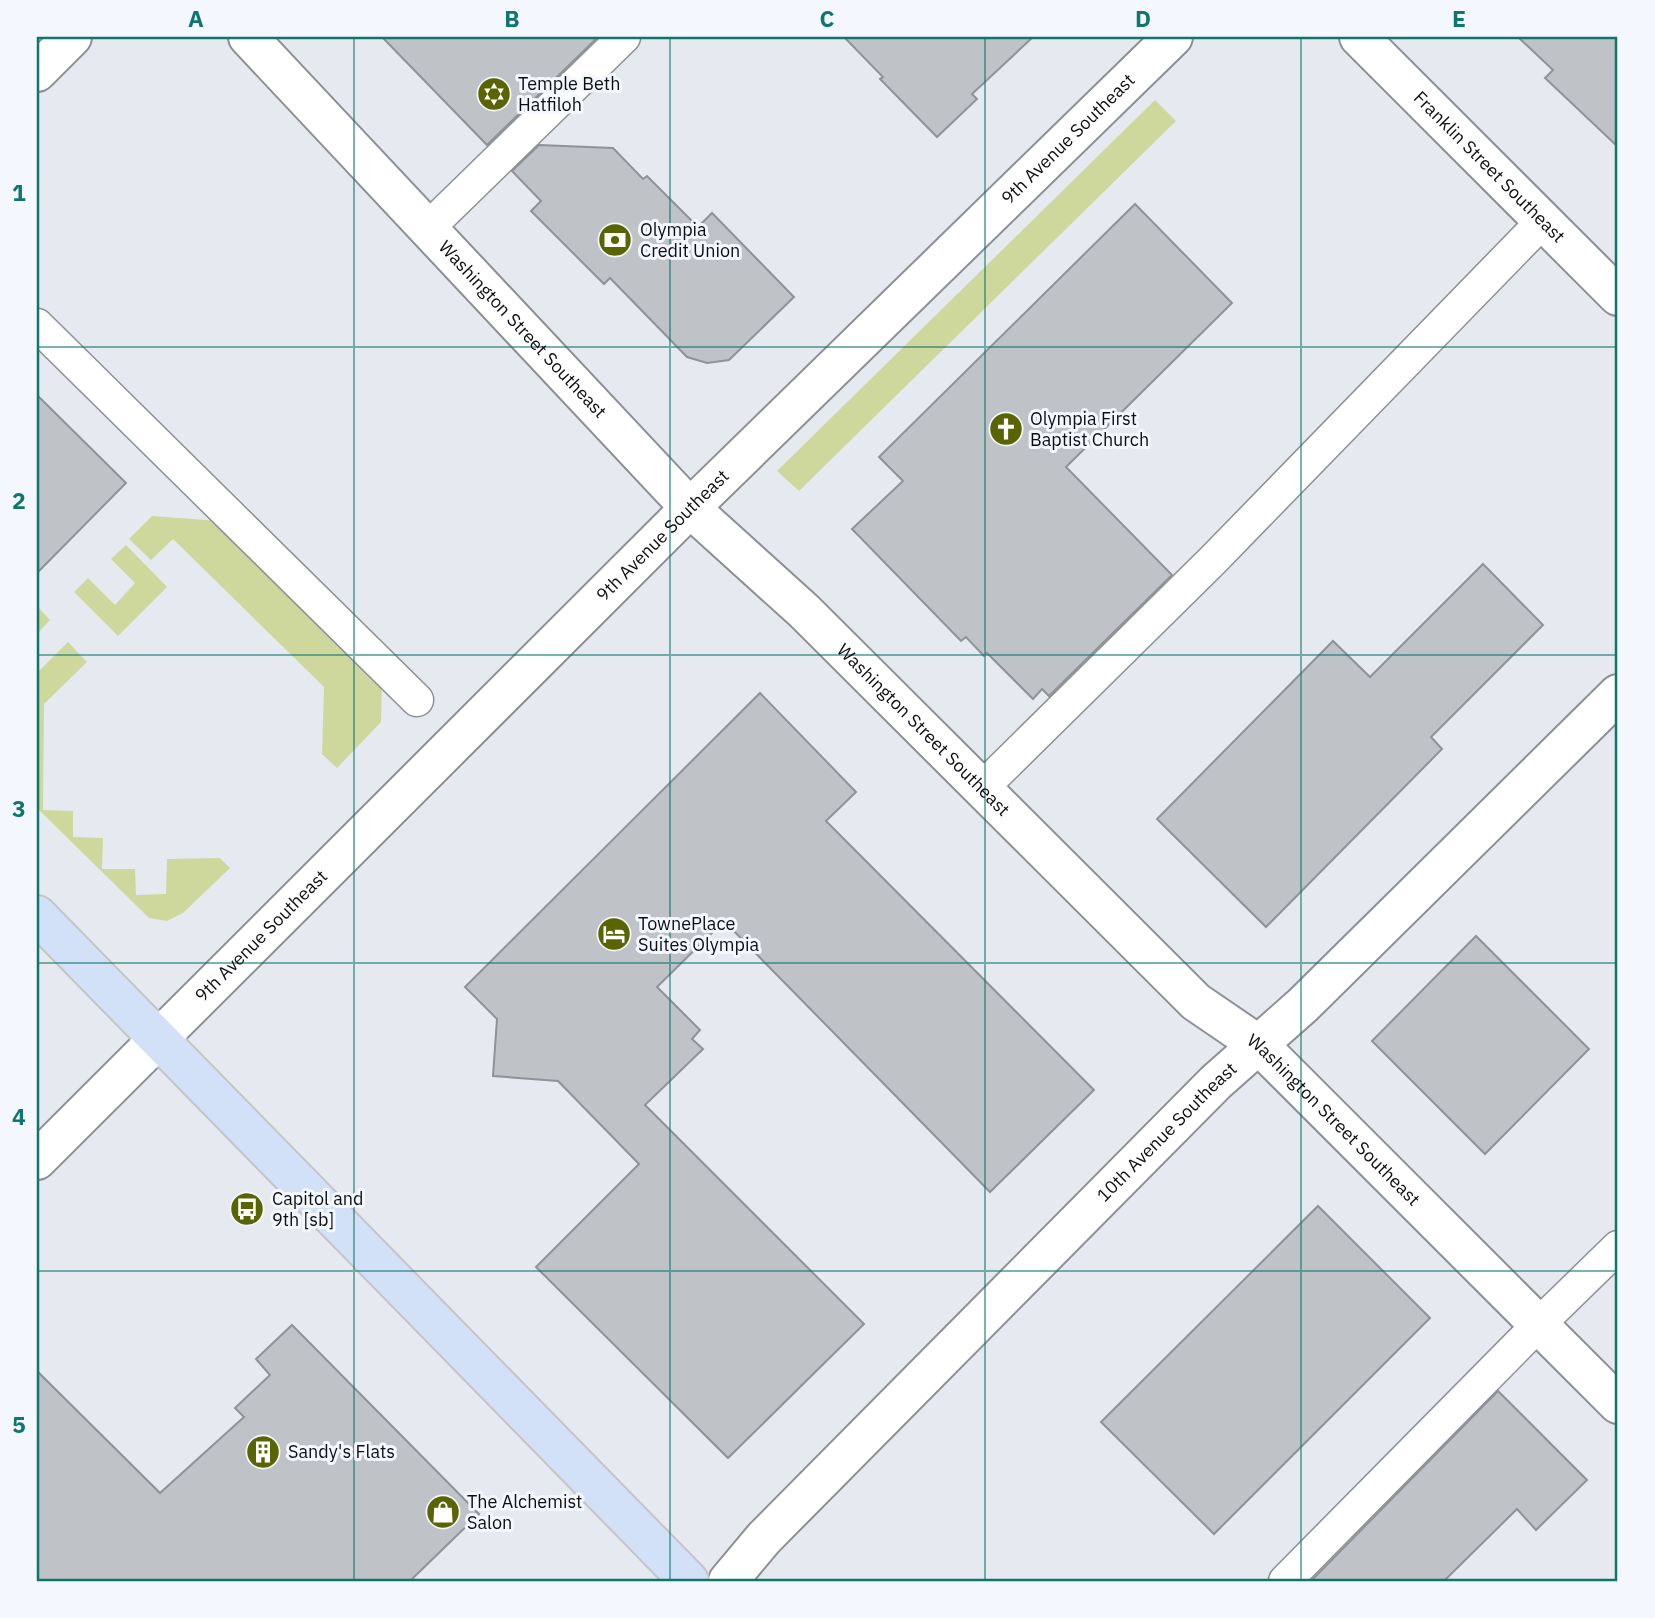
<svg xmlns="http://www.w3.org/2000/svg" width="1655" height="1618" font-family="'IBM Plex Sans',sans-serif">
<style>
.green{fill:#ced89d}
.building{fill:#bfc2c7;stroke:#8f9297;stroke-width:2}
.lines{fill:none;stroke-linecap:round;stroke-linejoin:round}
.service-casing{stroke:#8c8f94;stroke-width:35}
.minor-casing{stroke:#8c8f94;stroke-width:42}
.tertiary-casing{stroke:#8c8f94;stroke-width:42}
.primary-casing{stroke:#c5c5c6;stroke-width:42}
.service{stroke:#fff;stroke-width:32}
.minor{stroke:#fff;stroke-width:38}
.tertiary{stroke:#fff;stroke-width:38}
.primary{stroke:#d2e0f8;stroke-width:38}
.grid{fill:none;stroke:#0f766e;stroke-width:2;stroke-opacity:0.55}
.labels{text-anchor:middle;stroke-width:6;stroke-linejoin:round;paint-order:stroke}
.poi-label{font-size:18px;fill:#0d0e10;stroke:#f4f7fd;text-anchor:start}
.street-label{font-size:18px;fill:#0d0e10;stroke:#f4f7fd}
.neatline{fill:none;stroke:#0f766e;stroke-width:2.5}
.grid-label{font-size:23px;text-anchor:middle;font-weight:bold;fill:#0f766e}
</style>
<rect width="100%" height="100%" fill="#e6eaf0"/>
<!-- green -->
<g class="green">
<path d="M1155 100 1176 121 799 491 777 471Z"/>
<path d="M152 516 220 521 382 680 381 722 337 768 322 754 324 687 173 539 151 560 129 539Z"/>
<path d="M126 545 167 587 118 636 74 592 88 578 115 605 135 583 111 559Z"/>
<path d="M37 606 50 620 37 634Z"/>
<path d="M68 642 87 662 44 704 43 810 73 811V837L103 838 102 869H135L136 895 166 894 167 859 220 858 230 868 183 913 167 921 149 918 37 808V673Z"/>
</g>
<!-- building -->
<g class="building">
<path d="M382 37H598L487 145Z"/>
<path d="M844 37H1033L972 94 977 99 937 137 880 79 883 77Z"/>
<path d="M1518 37H1618V147L1545 78 1553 70Z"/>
<path d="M539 145 613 148 643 179 647 176 698 227 712 213 794 297 729 360 707 363 687 357 610 278 604 284 531 211 541 201 512 171Z"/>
<path d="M1135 204 1232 303 1066 467 1172 575 1049 696 1042 689 1033 699 987 653 984 656 966 637 961 641 852 529 903 481 879 457Z"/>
<path d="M37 395 126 483 37 573Z"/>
<path d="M1483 564 1543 625 1431 737 1442 749 1266 927 1157 819 1333 641 1370 677Z"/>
<path d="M760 693 856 792 826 821 1094 1090 990 1192 724 921 657 987 700 1030 692 1039 703 1049 645 1105 864 1324 728 1458 536 1267 639 1164 558 1081 493 1076 497 1019 465 987Z"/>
<path d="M1476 936 1589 1049 1485 1154 1372 1041Z"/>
<path d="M1318 1206 1430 1318 1214 1534 1101 1422Z"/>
<path d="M292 1325 479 1514 410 1581H37V1371L160 1493 244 1417 235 1408 270 1375 256 1359Z"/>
<path d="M1498 1391 1587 1480 1536 1530 1517 1509 1444 1581H1311Z"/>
</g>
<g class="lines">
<!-- service casing -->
<g class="service-casing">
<g id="service">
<path d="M428 228 624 37"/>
<path d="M37 325 417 700"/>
<path d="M982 788 1213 560 1542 222"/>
<path d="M1285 1581 1539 1324 1618 1247"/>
</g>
</g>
<!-- minor casing -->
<g class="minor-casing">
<g id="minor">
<path id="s1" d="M248 37 690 508 804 611 1196 1002 1259 1045 1618 1404"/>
<path id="s2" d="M37 1160 690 508 1173 37"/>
<path id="s3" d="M728 1581 764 1538 1216 1082 1303 1005 1618 694"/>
</g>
</g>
<!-- tertiary casing -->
<g class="tertiary-casing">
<g id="tertiary">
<path id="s4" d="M1359 37 1618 296"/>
<path d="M37 72 72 37"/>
</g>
</g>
<!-- primary casing -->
<g class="primary-casing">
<path id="primary" d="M37 915 689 1581"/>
</g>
<!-- service -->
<use href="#service" class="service"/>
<!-- minor -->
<use href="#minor" class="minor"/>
<!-- tertiary -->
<use href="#tertiary" class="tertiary"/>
<!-- primary -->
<use href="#primary" class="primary"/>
</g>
<!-- grid -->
<path class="grid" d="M354 37V1581M670 37V1581M985 37V1581M1301 37V1581M37 347H1618M37 655H1618M37 963H1618M37 1271H1618"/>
<!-- icons -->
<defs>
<g id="synagogue-disc" transform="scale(1.75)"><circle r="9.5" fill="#5b6402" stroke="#f4f7fd"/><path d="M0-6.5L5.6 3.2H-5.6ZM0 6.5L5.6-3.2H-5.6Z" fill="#fff"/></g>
<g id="bank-disc" transform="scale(1.75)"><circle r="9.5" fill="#5b6402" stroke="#f4f7fd"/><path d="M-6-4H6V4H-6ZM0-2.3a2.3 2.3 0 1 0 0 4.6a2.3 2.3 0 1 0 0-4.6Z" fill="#fff"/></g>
<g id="church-disc" transform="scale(1.75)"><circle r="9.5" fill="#5b6402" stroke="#f4f7fd"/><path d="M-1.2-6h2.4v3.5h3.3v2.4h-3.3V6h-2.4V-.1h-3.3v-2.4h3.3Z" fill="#fff"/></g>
<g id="hotel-disc" transform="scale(1.75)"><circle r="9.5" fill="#5b6402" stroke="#f4f7fd"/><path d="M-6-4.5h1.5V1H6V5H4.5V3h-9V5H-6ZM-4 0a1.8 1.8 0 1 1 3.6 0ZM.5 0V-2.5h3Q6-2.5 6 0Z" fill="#fff"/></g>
<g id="bus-disc" transform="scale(1.75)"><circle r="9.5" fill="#5b6402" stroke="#f4f7fd"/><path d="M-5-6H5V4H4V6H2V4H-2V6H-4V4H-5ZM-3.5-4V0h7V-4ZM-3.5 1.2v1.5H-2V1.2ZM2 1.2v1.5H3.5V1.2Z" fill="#fff"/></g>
<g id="building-disc" transform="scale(1.75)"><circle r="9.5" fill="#5b6402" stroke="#f4f7fd"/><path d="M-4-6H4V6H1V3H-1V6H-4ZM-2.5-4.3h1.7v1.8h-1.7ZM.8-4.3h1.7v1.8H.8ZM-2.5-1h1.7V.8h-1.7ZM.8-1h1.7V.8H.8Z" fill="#fff"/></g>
<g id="shop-disc" transform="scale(1.75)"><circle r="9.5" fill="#5b6402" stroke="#f4f7fd"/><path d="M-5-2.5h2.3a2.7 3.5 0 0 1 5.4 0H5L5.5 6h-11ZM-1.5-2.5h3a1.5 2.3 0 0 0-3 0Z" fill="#fff"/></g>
</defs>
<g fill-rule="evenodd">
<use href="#synagogue-disc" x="494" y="94"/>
<use href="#bank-disc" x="615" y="240"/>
<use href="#church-disc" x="1006" y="429"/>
<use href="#hotel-disc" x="614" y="934"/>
<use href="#bus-disc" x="247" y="1209"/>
<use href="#building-disc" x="263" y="1452"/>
<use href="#shop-disc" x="443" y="1512"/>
</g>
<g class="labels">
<!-- poi labels -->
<g class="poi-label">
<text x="518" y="90">Temple Beth<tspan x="518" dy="21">Hatfiloh</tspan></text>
<text x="640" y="236">Olympia<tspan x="640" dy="21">Credit Union</tspan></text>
<text x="1030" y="425">Olympia First<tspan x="1030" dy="21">Baptist Church</tspan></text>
<text x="638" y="930">TownePlace<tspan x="638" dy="21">Suites Olympia</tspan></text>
<text x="272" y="1205">Capitol and<tspan x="272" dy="21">9th [sb]</tspan></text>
<text x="288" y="1458">Sandy's Flats</text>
<text x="467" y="1508">The Alchemist<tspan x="467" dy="21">Salon</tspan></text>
</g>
<!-- street labels -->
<g class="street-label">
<text dy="6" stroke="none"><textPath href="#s2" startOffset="1451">9th Avenue Southeast</textPath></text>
<text dy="6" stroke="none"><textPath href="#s4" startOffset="184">Franklin Street Southeast</textPath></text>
<text dy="6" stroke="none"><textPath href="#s1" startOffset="401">Washington Street Southeast</textPath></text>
<text dy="6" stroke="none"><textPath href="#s2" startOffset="884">9th Avenue Southeast</textPath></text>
<text dy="6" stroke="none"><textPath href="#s1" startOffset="968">Washington Street Southeast</textPath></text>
<text dy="6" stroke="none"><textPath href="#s2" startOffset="317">9th Avenue Southeast</textPath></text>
<text dy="6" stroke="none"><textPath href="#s1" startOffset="1535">Washington Street Southeast</textPath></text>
<text dy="6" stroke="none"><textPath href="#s3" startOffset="628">10th Avenue Southeast</textPath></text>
</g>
</g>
<!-- border -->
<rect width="1655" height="1618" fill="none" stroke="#f4f7fd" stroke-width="77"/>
<rect x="38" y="38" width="1578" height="1542" class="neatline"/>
<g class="grid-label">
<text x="196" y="27">A</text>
<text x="512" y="27">B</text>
<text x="827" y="27">C</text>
<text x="1143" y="27">D</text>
<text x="1459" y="27">E</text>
<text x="19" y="201">1</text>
<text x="19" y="509">2</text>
<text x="19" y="817">3</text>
<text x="19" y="1125">4</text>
<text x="19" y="1433">5</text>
</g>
</svg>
